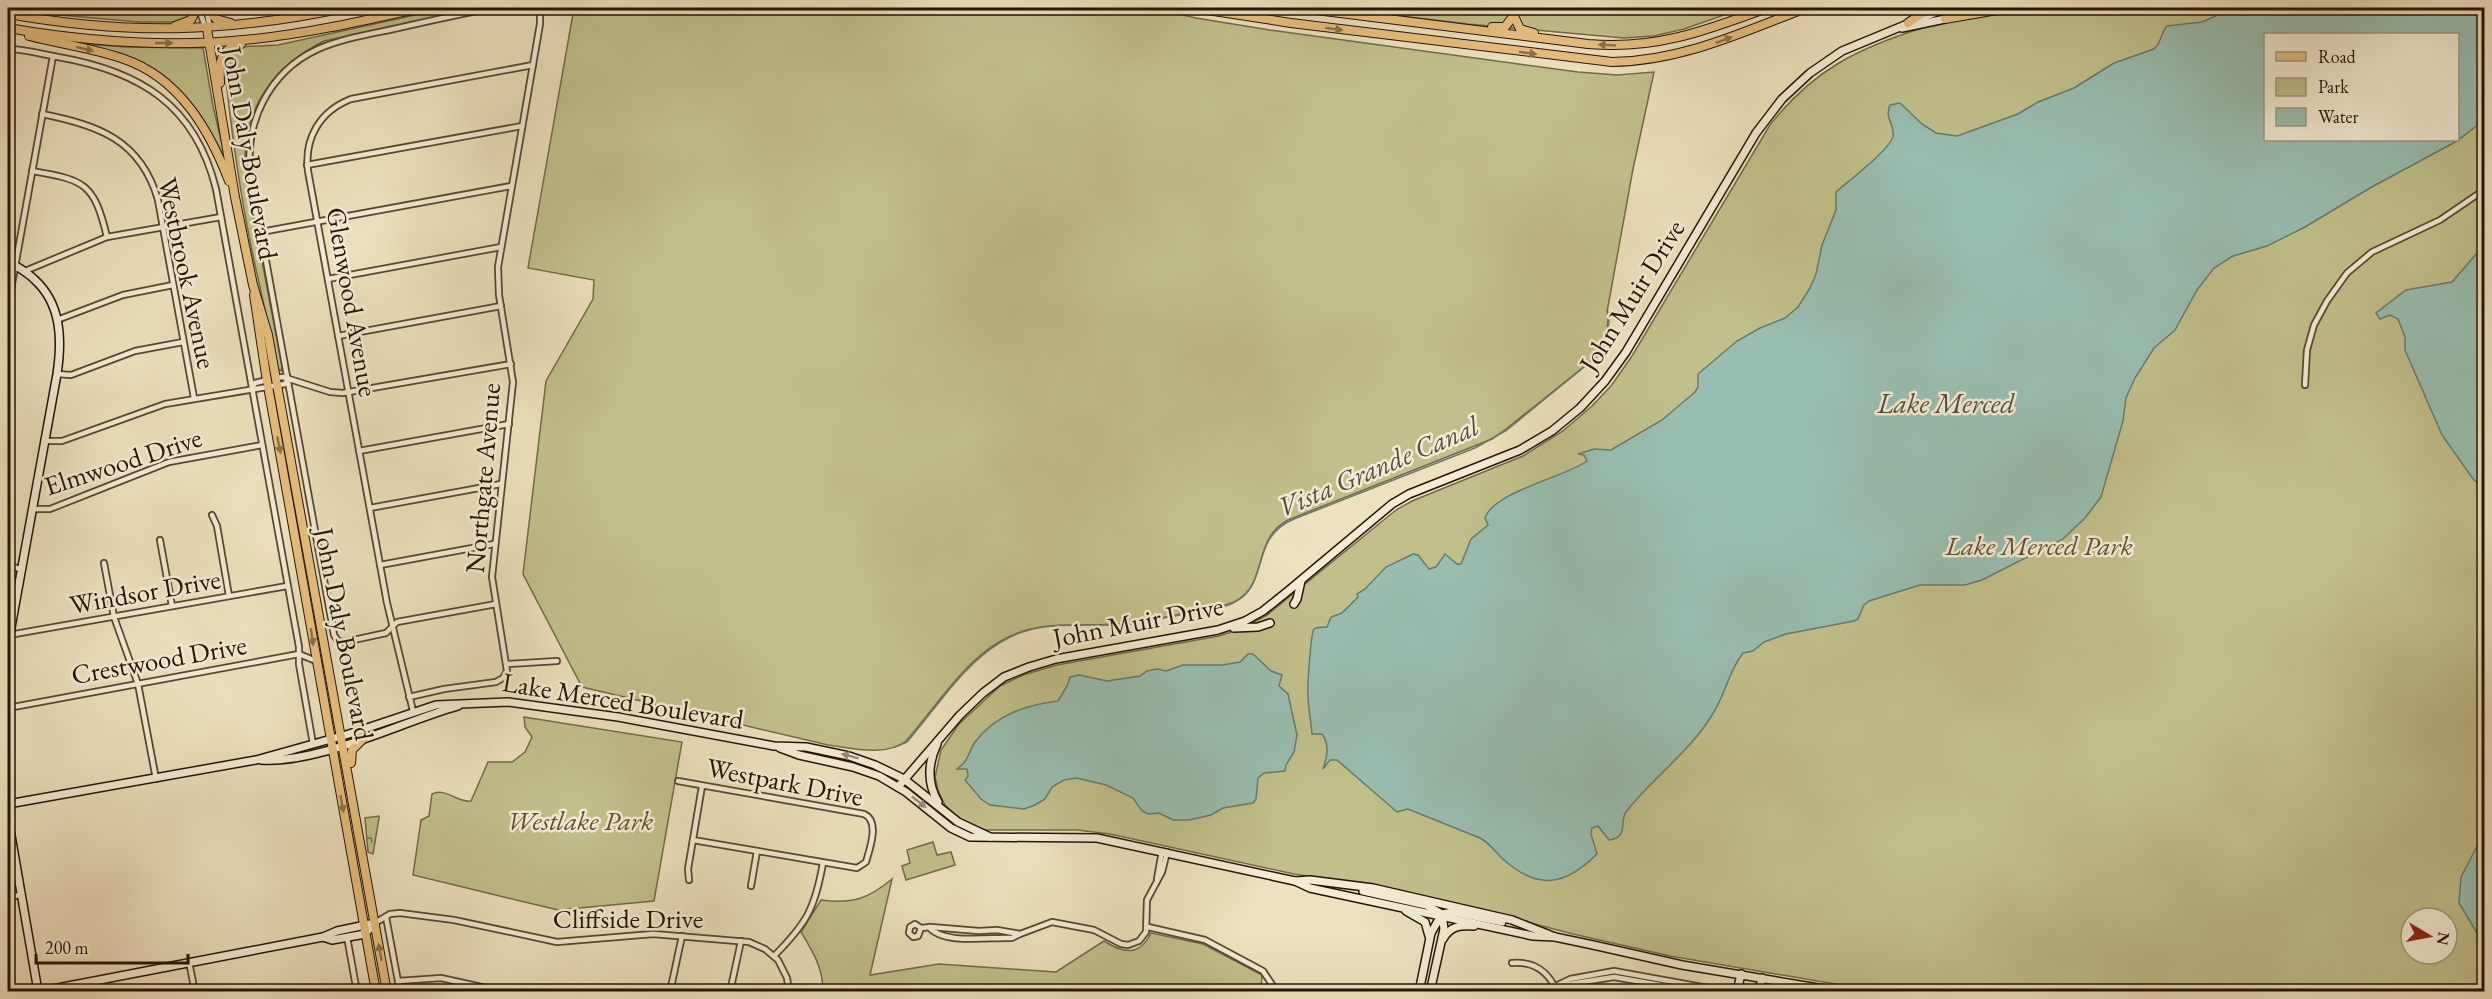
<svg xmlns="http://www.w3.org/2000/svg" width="2492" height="999" font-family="'EB Garamond',serif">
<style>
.green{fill:#c1c08c;stroke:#726a48;stroke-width:1.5;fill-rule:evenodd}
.water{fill:#99beb1;stroke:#697a6b;stroke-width:1.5;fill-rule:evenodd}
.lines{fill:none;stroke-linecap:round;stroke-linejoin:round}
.stream{stroke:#697a6b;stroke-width:1.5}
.street-casing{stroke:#554732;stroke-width:8}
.secondary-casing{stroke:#221403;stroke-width:10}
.primary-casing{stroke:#221403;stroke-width:10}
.street{stroke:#f4ecd5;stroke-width:4.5}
.secondary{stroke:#f4ecd5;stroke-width:7}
.primary{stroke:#e7c080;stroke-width:8}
.oneway{fill:#8e7348}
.oneway2{fill:#968b76}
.labels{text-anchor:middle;stroke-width:5;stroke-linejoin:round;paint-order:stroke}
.street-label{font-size:27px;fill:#221403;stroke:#f4ecd5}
.park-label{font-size:27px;font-style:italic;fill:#5a5033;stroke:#f4ecd5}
.water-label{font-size:28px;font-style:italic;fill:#4c5040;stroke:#f4ecd5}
</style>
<rect width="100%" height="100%" fill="#eee1bf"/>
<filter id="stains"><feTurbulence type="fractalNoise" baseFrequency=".00333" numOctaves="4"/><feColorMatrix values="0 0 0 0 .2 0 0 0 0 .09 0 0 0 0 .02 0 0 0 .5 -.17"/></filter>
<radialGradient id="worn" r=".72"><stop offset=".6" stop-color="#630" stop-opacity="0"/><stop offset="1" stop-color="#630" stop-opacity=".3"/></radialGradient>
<!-- green -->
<g class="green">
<path d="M8 8H216L219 10 216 15 211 10 194 11 186 18 177 22H139L24 12Z"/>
<path d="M447 8H480L324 41C273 67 239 112 246 173 248 195 254 218 258 240 266 282 274 324 282 366L281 371 277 368C271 336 264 305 257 274 241 203 231 132 224 60L229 51 238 47 278 45Z"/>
<path d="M574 8H1151L1196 18 1270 30 1578 72 1617 75 1654 72 1633 169 1607 312C1610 321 1605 328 1609 337L1596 357 1506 429 1492 439 1288 520C1252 539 1268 584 1236 601 1222 608 1206 609 1191 612 1168 616 1143 623 1119 624 1077 627 1038 618 999 642 961 665 935 708 906 741 886 757 851 748 828 745L582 687 523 574 546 381 593 299 594 280 528 268Z"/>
<path d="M1332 8H1744L1684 29 1654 36 1624 38 1468 24Z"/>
<path d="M2114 8H2484V991H1876L1670 956 1573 934 1454 903 1367 885 1294 874 1110 834 1077 830H983L964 823 945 805 938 790 935 777 941 750 959 724 1000 686 1023 675 1057 665 1219 636 1243 628 1267 615 1396 510 1412 501 1523 456 1563 431 1592 406 1611 386 1632 356 1770 125C1813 70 1858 48 1925 27 1943 21 1963 14 1982 12 2026 10 2071 15 2114 8ZM2266 34H2458V140H2266ZM2411 918H2447V954H2411Z"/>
<path d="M73 43 126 47 203 48 213 106 231 182 221 154 205 123 163 78Z"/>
<path d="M524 717 682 742 654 901 558 910 413 875 421 820 429 816 432 794C445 787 458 803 471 801L488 762H512L525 752 532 737 525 727Z"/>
<path d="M379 816V818L373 854 368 852 365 818Z"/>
<path d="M933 842 937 855 951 852 955 865 906 880 902 866 910 863 907 850Z"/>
<path d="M892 879 870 975 939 964 1056 972 1104 941C1124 954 1140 956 1151 933L1203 944 1262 975 1261 991H823C823 968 813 952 801 932L821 900C853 904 868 899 892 879Z"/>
</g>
<!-- water -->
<g class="water">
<path d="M2234 8H2484V120L2457 141 2370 188 2305 227 2267 246 2233 256 2214 268 2197 290 2175 330 2154 348 2135 378 2126 398 2123 421 2101 497 2085 518 2063 539 1982 580 1965 585H1920L1869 601 1864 605 1858 619 1854 621 1786 634 1764 642 1753 651 1743 653C1728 672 1725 696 1712 715 1690 752 1652 778 1626 812 1619 822 1629 838 1609 840L1598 826 1592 828 1591 834 1597 854C1566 885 1539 891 1504 860 1495 852 1491 844 1480 838L1408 809 1397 812 1337 760H1330L1323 769C1327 757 1330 745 1322 734H1312C1311 721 1308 708 1308 695 1307 688 1311 632 1314 629 1318 626 1323 628 1327 627L1331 617 1342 613 1358 597 1357 594 1365 589 1386 567 1413 554 1418 555 1429 569 1436 567 1445 554 1457 564H1461L1471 539 1488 525 1485 518C1493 492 1565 477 1587 461L1584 455 1578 454 1594 449 1611 450 1662 420 1695 392 1698 387V374L1737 341 1760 328 1785 318 1798 307 1810 288 1816 274 1822 245 1836 210V192C1847 182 1891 149 1893 136 1895 123 1884 120 1890 105L1900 103 1922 124 1936 133 1957 136 2018 114 2038 102 2074 88 2114 63 2154 49C2162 42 2160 34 2167 26L2202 22ZM2458 34V140H2266V34Z"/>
<path d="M2484 245V488L2473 479 2442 435 2405 350V337L2398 319 2390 315 2380 319 2376 313 2406 290 2452 282Z"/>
<path d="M1248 654H1253L1271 671 1282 675 1279 686 1288 694 1297 735 1294 752 1286 765 1285 771 1264 773 1258 778 1256 799 1253 803 1223 808 1211 815 1189 820H1173L1159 813 1148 814 1142 811 1133 798 1106 785 1077 778 1064 780 1052 787 1045 799 1035 805 1024 809 990 805 981 799 965 780 968 776 967 769H957C969 761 968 752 975 742 996 714 1027 705 1058 701L1067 686 1070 677 1079 675 1107 681 1140 676 1147 671 1157 669 1166 671 1183 665H1222L1240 662Z"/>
<path d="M2484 833V945L2459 903 2461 877Z"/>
</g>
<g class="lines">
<!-- stream -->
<g class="stream">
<path d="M895 747 907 742C936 709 962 665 1001 642 1037 620 1076 626 1116 625 1136 625 1156 619 1175 616 1194 612 1216 611 1233 603 1271 586 1248 538 1294 519L1475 448 1507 430 1600 354 1610 337C1606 328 1611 321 1608 312"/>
<path d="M367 838H371L372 842"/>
</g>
<!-- street casing -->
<g class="street-casing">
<g id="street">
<path d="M199 8 205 27"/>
<path d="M240 8 256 10 280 8"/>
<path d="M492 8C460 14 429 21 398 28 371 34 343 38 318 49 268 72 243 125 251 178L334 635 338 641 344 642 386 633 397 622 496 604"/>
<path d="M207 29 209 23 207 11"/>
<path d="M8 49C24 49 41 54 58 57 139 71 195 104 216 189L299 647V664L313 744"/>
<path d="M42 114C98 125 141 140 158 200L194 398"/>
<path d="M307 165 522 126"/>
<path d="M32 171C85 180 94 183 107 237"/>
<path d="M261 232 511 186"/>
<path d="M25 271 107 237 221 217"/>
<path d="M328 279 501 247"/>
<path d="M8 306 53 56"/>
<path d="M57 320 123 295 173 285"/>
<path d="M338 336 501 306"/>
<path d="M57 374 71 375 135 351 183 342"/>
<path d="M275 378 283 377 330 392 343 393 511 364"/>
<path d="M2305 385 2307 350 2314 325 2327 301 2347 273 2372 252 2440 220 2484 190"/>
<path d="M252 388 255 383 267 380"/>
<path d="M45 441H62L165 404 285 384 288 379"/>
<path d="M359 451 509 424"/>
<path d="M370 508 501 484"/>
<path d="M32 509H50L169 462 262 445"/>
<path d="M212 515 217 526 229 596"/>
<path d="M160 540 172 606"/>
<path d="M104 563 114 617 138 684 156 779"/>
<path d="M380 565 494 544"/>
<path d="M8 566 21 569"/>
<path d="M9 635 287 586"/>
<path d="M507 664 557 661"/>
<path d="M409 697 444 689 496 682 503 678 507 671 492 577 513 382 499 295 498 267 540 24V8"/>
<path d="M8 708 299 654 316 661"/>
<path d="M413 711 387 603 308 171C304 138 320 111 351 99L533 65"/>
<path d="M678 781 864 814C880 821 870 848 866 862L857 868 693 840"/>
<path d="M1157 879 1162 851"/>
<path d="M689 880 688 869 702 786"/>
<path d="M751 886 757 851"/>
<path d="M8 897 21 895"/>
<path d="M386 917 400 992"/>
<path d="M375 923 390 914 400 913 454 920 557 942 653 934 749 942 765 949 778 960 787 978 789 992"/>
<path d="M929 927C943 945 990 937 1012 938L1020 934"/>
<path d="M1148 927 1205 940 1263 971 1277 992"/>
<path d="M921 928 918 936 913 937 909 933 910 927 915 924 921 928 931 927 979 931 997 930 1020 934 1052 922 1094 930 1121 944 1128 945 1139 941 1146 932 1147 900 1162 872 1167 852"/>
<path d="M347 937 357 992"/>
<path d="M774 956C807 923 815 908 823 863"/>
<path d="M189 962 195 992"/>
<path d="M1512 963C1534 961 1549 972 1557 992"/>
<path d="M398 981 441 978 504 992"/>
<path d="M1557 986 1614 977 1700 992"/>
<path d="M670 992 682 936"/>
<path d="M730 992 741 941"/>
<path d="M1543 992 1570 979 1614 971 1730 992"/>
</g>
</g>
<!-- secondary casing -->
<g class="secondary-casing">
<g id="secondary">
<path d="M1902 28 1945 19 1964 8"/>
<path d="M8 261C17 267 27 272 35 280 62 305 62 341 57 374L8 644"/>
<path d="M1294 604 1297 599 1301 581"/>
<path d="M1234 628 1258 627 1270 623"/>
<path d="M937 744C928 763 927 783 938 802"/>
<path d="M780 748 799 755 853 767 879 776 906 792 951 828 970 837 1097 838 1295 881 1310 888 1533 936 1555 937"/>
<path d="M261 760C319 764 401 722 458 706"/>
<path d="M898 787 960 715 983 693 1004 677 1029 667 1056 659 1218 630 1245 621 1263 611 1288 591 1392 504 1409 494 1520 450 1552 431 1580 408 1605 381 1626 352 1756 133 1782 99 1810 73 1842 51 1946 8"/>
<path d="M8 804 256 760 349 734 436 705 508 702 618 717 774 746 806 747 849 756 875 765 904 779 958 822 990 837"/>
<path d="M8 818 38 991"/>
<path d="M1295 881 1310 880 1373 888 1512 920 1555 937 1593 945 1682 965 1842 992"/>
<path d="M1363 891 1426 905 1442 914 1444 929 1430 992"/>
<path d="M1406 911 1425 922 1429 936"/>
<path d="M323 937 332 940 365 934 375 923"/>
<path d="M1443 939C1450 926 1460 925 1474 926"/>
<path d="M37 992 323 937 337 931 375 923"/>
<path d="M1419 992 1431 933 1442 914 1453 912 1502 922"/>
<path d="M1737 992 1741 974"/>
<path d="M1759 992 1762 978"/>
</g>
</g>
<!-- primary casing -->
<g class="primary-casing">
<g id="primary">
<path d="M207 8 216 19 231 23"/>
<path d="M1194 8 1291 23 1612 62C1682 61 1743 32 1806 8"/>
<path d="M1300 8 1588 44C1655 50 1705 31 1767 8"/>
<path d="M8 14C129 35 224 33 344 8"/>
<path d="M1514 16 1520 29 1534 33"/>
<path d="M1945 19 1997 10 2080 8"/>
<path d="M1908 23 1930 8"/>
<path d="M175 26 191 20 197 8"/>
<path d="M1492 27H1505L1514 15"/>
<path d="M8 28C89 42 172 48 254 39 311 33 366 20 421 8"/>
<path d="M207 29 235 197 253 285 268 335 387 992"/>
<path d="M29 36C60 44 93 48 124 59 179 78 209 129 229 181"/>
<path d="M220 83C219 64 219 49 241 44"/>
<path d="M254 295 266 375 376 992"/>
<path d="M351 763 352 750 364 738"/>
</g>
</g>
<!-- street -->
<use href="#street" class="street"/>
<!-- secondary -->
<use href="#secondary" class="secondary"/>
<!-- primary -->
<use href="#primary" class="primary"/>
</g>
<!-- one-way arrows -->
<defs><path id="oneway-solid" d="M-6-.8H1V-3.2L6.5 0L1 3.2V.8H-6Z" transform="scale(1.5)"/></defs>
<g class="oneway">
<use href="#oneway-solid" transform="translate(1334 29) rotate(7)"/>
<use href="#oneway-solid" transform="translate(1724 40) rotate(-21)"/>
<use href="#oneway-solid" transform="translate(164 43)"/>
<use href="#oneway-solid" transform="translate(1607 45) rotate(-177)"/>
<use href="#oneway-solid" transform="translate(85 49) rotate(13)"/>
<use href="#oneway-solid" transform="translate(1528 53) rotate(7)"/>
<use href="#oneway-solid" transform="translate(279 445) rotate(79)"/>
<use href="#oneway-solid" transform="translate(312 637) rotate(82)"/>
<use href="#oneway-solid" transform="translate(342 804) rotate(80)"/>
<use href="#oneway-solid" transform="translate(380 952) rotate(-100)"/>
</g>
<g class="oneway2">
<use href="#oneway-solid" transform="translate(850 756) rotate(-165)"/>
<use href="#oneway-solid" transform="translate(919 802) rotate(38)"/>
</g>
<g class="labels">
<!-- street labels -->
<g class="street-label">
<text transform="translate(250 153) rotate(80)" y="9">John Daly Boulevard</text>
<text transform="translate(187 273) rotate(78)" y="9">Westbrook Avenue</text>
<text transform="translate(1632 296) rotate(-58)" y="9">John Muir Drive</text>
<text transform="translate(352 302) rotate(80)" y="9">Glenwood Avenue</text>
<text transform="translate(123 462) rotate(-18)" y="9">Elmwood Drive</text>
<text transform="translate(483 478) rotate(-85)" y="9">Northgate Avenue</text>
<text transform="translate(145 592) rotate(-10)" y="9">Windsor Drive</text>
<text transform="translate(1138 622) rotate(-11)" y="9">John Muir Drive</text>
<text transform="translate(344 634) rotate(79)" y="9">John Daly Boulevard</text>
<text transform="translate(159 660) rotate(-10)" y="9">Crestwood Drive</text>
<text transform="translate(623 701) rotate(9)" y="9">Lake Merced Boulevard</text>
<text transform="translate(785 782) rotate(11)" y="9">Westpark Drive</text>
<text x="628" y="928">Cliffside Drive</text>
</g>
<!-- park labels -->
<g class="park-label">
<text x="2039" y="555">Lake Merced Park</text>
<text x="580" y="830">Westlake Park</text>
</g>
<!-- water labels -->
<g class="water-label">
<text x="1946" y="413">Lake Merced</text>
<text transform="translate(1378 466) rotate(-23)" y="10">Vista Grande Canal</text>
</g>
</g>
<!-- margin -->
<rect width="2492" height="999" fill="none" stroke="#eee1bf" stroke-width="30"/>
<rect x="9" y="9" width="2474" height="981" fill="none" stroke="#221403" stroke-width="3"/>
<rect x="15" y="15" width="2462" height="969" fill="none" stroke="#221403" stroke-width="1.5"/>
<!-- legend -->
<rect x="2264" y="33" width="195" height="108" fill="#f4ecd5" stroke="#a09681" stroke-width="1.5"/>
<rect x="2276" y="52" width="30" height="9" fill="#e7c080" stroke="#a09681" stroke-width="1.5"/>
<text x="2318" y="63" font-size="18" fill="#221403">Road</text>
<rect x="2276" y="78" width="30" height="18" fill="#c1c08c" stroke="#a09681" stroke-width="1.5"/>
<text x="2318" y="93" font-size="18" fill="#221403">Park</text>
<rect x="2276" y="108" width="30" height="18" fill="#99beb1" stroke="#a09681" stroke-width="1.5"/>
<text x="2318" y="123" font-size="18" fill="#221403">Water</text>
<!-- north arrow -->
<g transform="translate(2429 936) rotate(100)"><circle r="28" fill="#f4ecd5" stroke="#a09681" stroke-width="1.5"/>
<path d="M0-4.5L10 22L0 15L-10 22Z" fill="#8f2418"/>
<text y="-9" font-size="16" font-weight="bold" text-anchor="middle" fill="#221403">N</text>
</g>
<!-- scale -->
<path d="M36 954v9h152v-9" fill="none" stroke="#221403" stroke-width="3"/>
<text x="45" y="954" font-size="18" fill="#221403" stroke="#f4ecd5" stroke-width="4.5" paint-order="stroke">200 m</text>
<rect width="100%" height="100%" filter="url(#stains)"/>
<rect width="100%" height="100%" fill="url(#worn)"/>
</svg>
